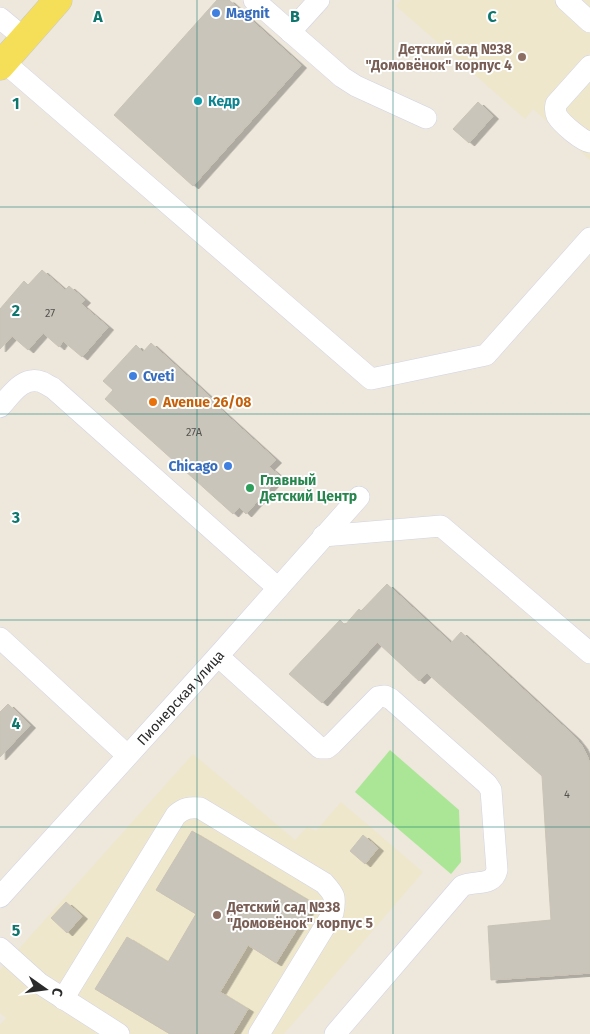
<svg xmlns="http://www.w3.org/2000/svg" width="590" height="1034" font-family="'Fira Sans',sans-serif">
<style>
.education{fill:#efe7cb}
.green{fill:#abe696}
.building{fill:#c9c5ba;stroke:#c9c3b5;filter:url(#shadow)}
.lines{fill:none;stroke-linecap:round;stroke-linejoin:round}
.minor-casing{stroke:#d1d3e4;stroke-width:22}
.major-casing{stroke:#c8c8c8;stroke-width:29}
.minor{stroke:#fff;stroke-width:21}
.major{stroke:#f6df58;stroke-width:28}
.grid{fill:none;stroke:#0f766e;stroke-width:1;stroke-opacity:0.55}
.shop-dot{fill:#3f7fe0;stroke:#fff;stroke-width:2}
.education-dot{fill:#8d6e63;stroke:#fff;stroke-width:2}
.culture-dot{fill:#0f9aa8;stroke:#fff;stroke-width:2}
.food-dot{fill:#e8710a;stroke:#fff;stroke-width:2}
.leisure-dot{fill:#2e9e5b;stroke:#fff;stroke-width:2}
.labels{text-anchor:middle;stroke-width:4;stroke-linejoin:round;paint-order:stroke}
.number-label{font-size:11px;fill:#52524f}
.shop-label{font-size:14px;font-weight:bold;fill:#366cbe;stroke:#fff;text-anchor:start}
.education-label{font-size:14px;font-weight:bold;fill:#785e54;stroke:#fff;text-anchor:end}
.culture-label{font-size:14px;font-weight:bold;fill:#0d838f;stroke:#fff;text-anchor:start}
.food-label{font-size:14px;font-weight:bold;fill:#c56008;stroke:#fff;text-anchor:start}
.leisure-label{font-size:14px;font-weight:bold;fill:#27864d;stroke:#fff;text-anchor:start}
.street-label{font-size:14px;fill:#2b2b2b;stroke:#fff}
.grid-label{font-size:16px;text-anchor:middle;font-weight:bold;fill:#0f766e;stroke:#fff;stroke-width:4;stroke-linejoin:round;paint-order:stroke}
</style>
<defs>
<filter id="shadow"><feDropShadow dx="5.5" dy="3" stdDeviation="0" flood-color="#0004"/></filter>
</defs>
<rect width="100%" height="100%" fill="#ede7dc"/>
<!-- education -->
<g class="education">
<path d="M401 0H590V160L533 109 525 119 396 6Z"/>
<path d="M193 754 295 840 307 827 316 831 341 802 423 872 284 1034H0V1025L6 1018 0 1013V970Z"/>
</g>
<!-- green -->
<path class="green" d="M390 750 459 810 461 862 451 874 355 792Z"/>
<!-- building -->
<g class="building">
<path d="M217 0H229L301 65 193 186 114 115Z"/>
<path d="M478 102 493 116 469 143 453 129Z"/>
<path d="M42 270 65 290 69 286 85 300 81 304 108 327 82 357 63 341 59 347 43 333 28 350 12 336 0 349V309L24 281 28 285Z"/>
<path d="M151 343 211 398 210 400 276 460 269 467 280 476 246 514 239 507 233 514 105 399 113 390 103 381 136 345 143 352Z"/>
<path d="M387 584 451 643 461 632 575 737 582 746 587 756 590 763V973L491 980 488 926 551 920 542 776 427 673 419 681 377 642 322 703 289 674 340 620 345 625 359 609 361 611Z"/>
<path d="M8 704 30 725 0 757V712Z"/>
<path d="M192 831 313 903 276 963 248 945 220 992 248 1009 233 1034H170L95 989 127 937 168 962 196 914 156 890Z"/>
<path d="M363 835 378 848 365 864 350 851Z"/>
<path d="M66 902 82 916 67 933 51 918Z"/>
</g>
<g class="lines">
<!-- minor casing -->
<g class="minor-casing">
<g id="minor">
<path d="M254 0 342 77 356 86 426 118"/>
<path d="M566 0 590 22"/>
<path d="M0 18 24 38"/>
<path d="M290 32 319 0"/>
<path d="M4 62 371 379 486 355 590 238"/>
<path d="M590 66 556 104C555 109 555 112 557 116 562 124 582 141 590 142"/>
<path d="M0 407C11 395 23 375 42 382 46 384 49 386 53 388L278 588"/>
<path d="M323 536 441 526 590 653"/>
<path d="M0 638 127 755"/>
<path d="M218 656 320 748H327L332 744 378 697 385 696 391 699 487 784 491 790 497 870C493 887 475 880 462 886L335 1034"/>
<path id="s1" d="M0 897 218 656 359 497"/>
<path d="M0 948 39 983 119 1034"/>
<path d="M63 999 176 815C184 808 190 807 200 808L324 883C335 895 336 897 333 913L259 1034"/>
</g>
</g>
<!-- major casing -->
<g class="major-casing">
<path id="major" d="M0 66 58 0"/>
</g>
<!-- minor -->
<use href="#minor" class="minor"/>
<!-- major -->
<use href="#major" class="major"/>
</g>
<!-- grid -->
<path class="grid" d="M197 0V1034M393 0V1034M0 207H590M0 414H590M0 620H590M0 827H590"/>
<!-- markers -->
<g class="shop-dot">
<circle cx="216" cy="13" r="5"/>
<circle cx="133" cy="376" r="5"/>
<circle cx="228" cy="466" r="5"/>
</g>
<g class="education-dot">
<circle cx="522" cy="57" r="5"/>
<circle cx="217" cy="915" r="5"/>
</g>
<circle class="culture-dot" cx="198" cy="101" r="5"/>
<circle class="food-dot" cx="153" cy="402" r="5"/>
<circle class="leisure-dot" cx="250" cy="488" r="5"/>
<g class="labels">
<!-- number labels -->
<g class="number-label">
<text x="50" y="317">27</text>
<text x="194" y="436">27А</text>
<text x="567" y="798">4</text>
</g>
<!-- shop labels -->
<g class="shop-label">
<text x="226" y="18">Magnit</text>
<text x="143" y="381">Cveti</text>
<text x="218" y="471" text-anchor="end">Chicago</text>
</g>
<!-- education labels -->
<g class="education-label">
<text x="512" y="54">Детский сад №38<tspan x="512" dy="16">"Домовёнок" корпус 4</tspan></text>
<text x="227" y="912" text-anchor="start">Детский сад №38<tspan x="227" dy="16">"Домовёнок" корпус 5</tspan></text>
</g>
<!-- culture labels -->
<g class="culture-label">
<text x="208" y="106">Кедр</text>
</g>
<!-- food labels -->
<g class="food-label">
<text x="163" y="407">Avenue 26/08</text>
</g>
<!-- leisure labels -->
<g class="leisure-label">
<text x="260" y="485">Главный<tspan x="260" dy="16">Детский Центр</tspan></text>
</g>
<!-- street labels -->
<g class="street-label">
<text dy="5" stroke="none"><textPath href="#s1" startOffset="269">Пионерская улица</textPath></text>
</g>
</g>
<g class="grid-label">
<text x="98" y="22">A</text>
<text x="295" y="22">B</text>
<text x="492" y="22">C</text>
<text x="16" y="109">1</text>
<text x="16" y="316">2</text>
<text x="16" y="523">3</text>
<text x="16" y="729">4</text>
<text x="16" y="936">5</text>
</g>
<!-- north arrow -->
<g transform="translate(45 989) rotate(104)" stroke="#ffffff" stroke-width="4" paint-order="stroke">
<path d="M0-4L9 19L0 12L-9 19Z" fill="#2b2b2b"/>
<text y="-8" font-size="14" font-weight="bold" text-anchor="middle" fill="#2b2b2b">С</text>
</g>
</svg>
